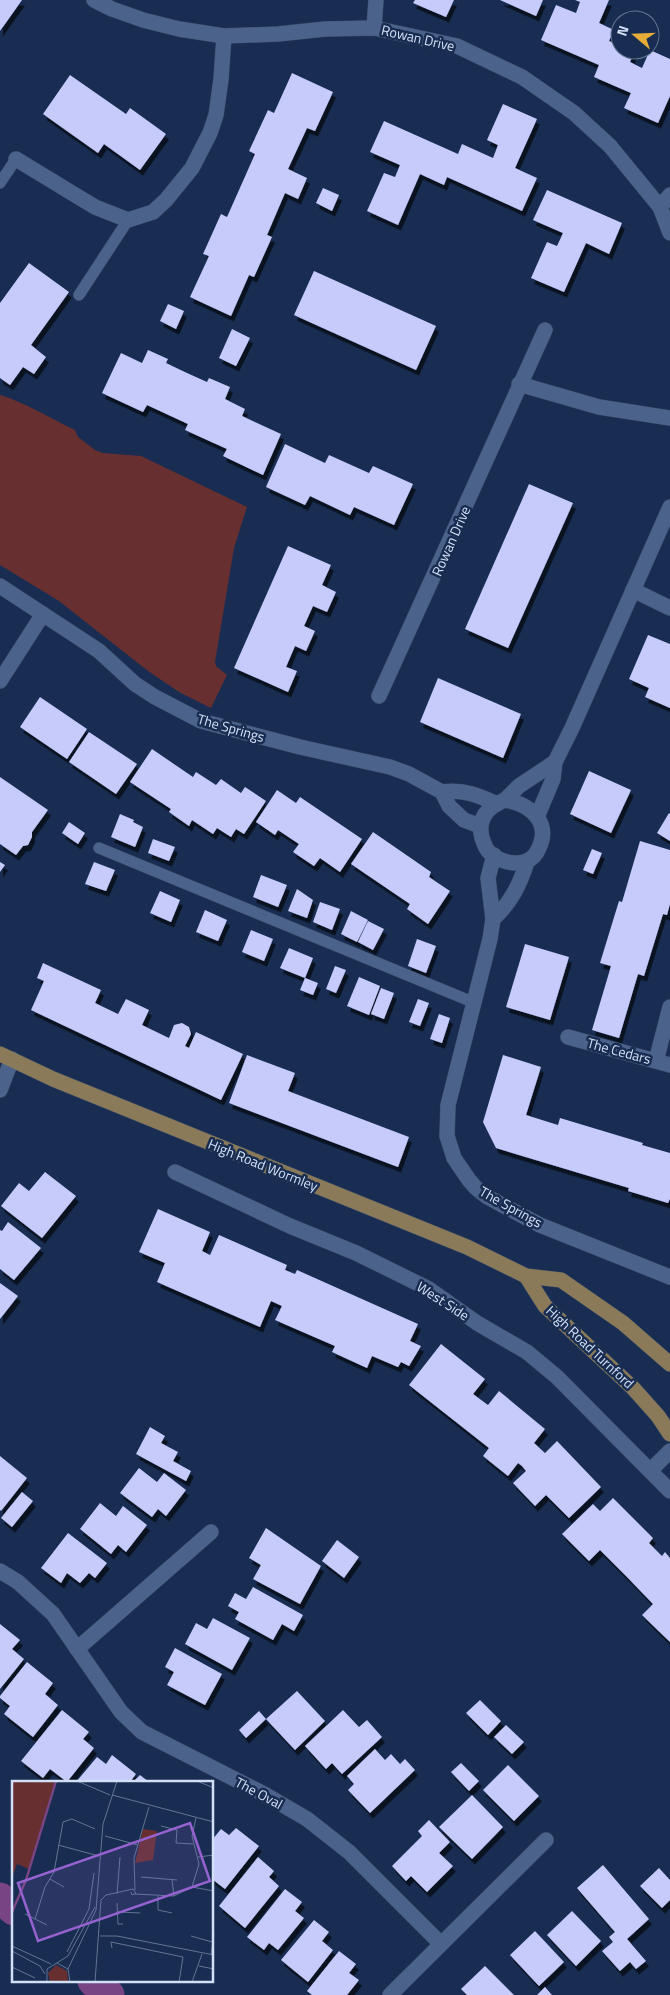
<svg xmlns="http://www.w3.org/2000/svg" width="670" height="1995" font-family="'Titillium Web',sans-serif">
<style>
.green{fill:#682f30}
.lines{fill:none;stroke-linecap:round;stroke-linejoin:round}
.canal{stroke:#784483;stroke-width:31}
.building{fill:#c6cbfc;filter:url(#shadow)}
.lane-casing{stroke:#394967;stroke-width:12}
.street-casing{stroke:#394967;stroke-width:16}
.primary-casing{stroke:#394967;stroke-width:16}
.lane{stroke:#4b638a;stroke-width:11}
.street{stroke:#4b638a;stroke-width:15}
.primary{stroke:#8a7a59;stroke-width:15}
.labels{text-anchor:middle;stroke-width:5;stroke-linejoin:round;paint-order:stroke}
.street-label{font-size:14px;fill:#d2e0f7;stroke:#182d51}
.inset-river{fill:none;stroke:#784483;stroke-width:2.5}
.inset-road{fill:none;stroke:#627593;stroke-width:1}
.view{fill:#9562d0;fill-opacity:0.15;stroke:#9562d0;stroke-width:2.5}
.inset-edge{fill:none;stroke:#d2e0f7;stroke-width:2.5}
</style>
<defs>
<filter id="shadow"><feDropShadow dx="3" dy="5.5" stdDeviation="0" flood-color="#0009"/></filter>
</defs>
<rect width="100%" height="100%" fill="#182d51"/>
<!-- green -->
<path class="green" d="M0 395C27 403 49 418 75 430L78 437 95 450 103 453 141 456 247 507 234 548 215 662 216 666 227 675 211 708 179 692 148 671 59 601 0 565Z"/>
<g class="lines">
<!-- canal -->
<g class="canal">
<path d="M0 1898 14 1910"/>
<path d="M93 1981 109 1995"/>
</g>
</g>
<!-- building -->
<g class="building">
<path d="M0 0H22L0 31Z"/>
<path d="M415 0H454L446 17 413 3Z"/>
<path d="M500 0H543L536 16Z"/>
<path d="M575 0H609L599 23 614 30 609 41 620 46V50L634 52 630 62 642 68 650 50 670 59V96L658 123 624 108 631 93 594 77 599 65 541 40 556 5 576 13 580 2Z"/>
<path d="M292 73 333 92 315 131 307 128 288 169 307 178 298 199 285 193 267 235 272 237 254 277 249 275 231 316 190 297 209 256 203 254 221 214 227 217 255 154 249 151 268 110 274 113Z"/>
<path d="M70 75 126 114 130 108 166 134 140 170 104 144 98 153 43 114Z"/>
<path d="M503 104 537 119 515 168 537 178 522 211 447 177 444 185 420 174 398 225 367 211 384 173 395 177 400 165 370 152 384 121 458 154 462 144 493 158 498 145 487 140Z"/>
<path d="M323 188 339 195 332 211 316 203Z"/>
<path d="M547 190 622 223 609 254 586 243 564 292 531 278 547 242 557 246 563 233 533 220Z"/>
<path d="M29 263 69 292 31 345 46 357 34 374 23 367 10 385 0 378V303Z"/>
<path d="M314 271 436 326 416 370 294 315Z"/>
<path d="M168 304 184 311 176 329 160 321Z"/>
<path d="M232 329 250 338 236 366 219 358Z"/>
<path d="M148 350 168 359 166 363 187 373 207 382 209 378 230 387 225 399 245 409 242 416 281 434 263 475 223 456 227 449 185 430 188 424 147 405 143 412 102 393 121 353 142 363Z"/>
<path d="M285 444 325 463 329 455 369 473 373 466 413 484 394 525 354 507 350 515 310 496 305 505 266 487Z"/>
<path d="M529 484 573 503 508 648 465 629Z"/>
<path d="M288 546 331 565 322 585 336 592 327 612 313 606 304 626 315 631 306 651 295 646 286 667 297 671 288 692 234 668Z"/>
<path d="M648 635 670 644V708L645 697 649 688 629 679Z"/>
<path d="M438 678 521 714 503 758 420 722Z"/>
<path d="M40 697 87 729 67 759 20 727Z"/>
<path d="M89 732 137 764 116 794 69 762Z"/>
<path d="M152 749 193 777 196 772 216 785 221 779 241 793 245 787 266 801 244 834 236 829 231 837 217 828 213 834 192 820 189 826 169 812 171 809 130 782Z"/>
<path d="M589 771 631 790 611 833 570 814Z"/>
<path d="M0 777 48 810 32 832V837L28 845 23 846 16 855 0 844Z"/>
<path d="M277 790 296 803 300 797 362 839 340 872 320 858 314 866 293 852 299 844 278 830 275 835 256 822Z"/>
<path d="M669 813 670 814V841L657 833Z"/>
<path d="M120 814 134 820 133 822 143 827 135 847 111 837Z"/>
<path d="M69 822 85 833 78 844 62 833Z"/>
<path d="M373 832 431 872 429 877 450 891 428 924 407 909 410 904 351 864Z"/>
<path d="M153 839 175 847 169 861 148 853Z"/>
<path d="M640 841 670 850V904L667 915 663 914 644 976 638 974 619 1038 592 1030 611 966 600 963 619 901 622 902Z"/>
<path d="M592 849 602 853 593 874 583 870Z"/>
<path d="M0 862 5 865 0 872Z"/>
<path d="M94 862 115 870 106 891 85 884Z"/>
<path d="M261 875 287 885 278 907 253 897Z"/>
<path d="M297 889 313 900 307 918 288 911Z"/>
<path d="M160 891 180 900 171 922 150 913Z"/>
<path d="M320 902 340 909 332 930 313 922Z"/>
<path d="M205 910 227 920 218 941 196 932Z"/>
<path d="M351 911 368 920 357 942 341 934Z"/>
<path d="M368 921 384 929 373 950 358 942Z"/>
<path d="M251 930 273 939 264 961 242 952Z"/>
<path d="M417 939 436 946 426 973 408 966Z"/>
<path d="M525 944 569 957 550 1020 506 1007Z"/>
<path d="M289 948 313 958 305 978 318 983 313 995 300 990 305 978 280 968Z"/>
<path d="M43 963 101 990 95 1003 118 1014 126 999 149 1010 142 1025 169 1038 174 1025 182 1023 189 1027 191 1034 185 1046 189 1048 196 1032 243 1054 221 1100 31 1010 44 981 37 978Z"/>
<path d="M335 966 346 970 336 993 326 989Z"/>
<path d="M359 977 380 986 369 1015 347 1006Z"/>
<path d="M381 988 394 993 384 1019 371 1014Z"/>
<path d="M418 999 429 1003 420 1026 409 1022Z"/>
<path d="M439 1014 450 1018 442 1043 430 1039Z"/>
<path d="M247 1055 295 1073 288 1091 409 1137 398 1167 229 1103Z"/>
<path d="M503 1055 541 1067 526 1115 558 1125 560 1118 643 1143 642 1145 670 1153V1199L668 1203 628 1191 629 1188 496 1148 483 1122Z"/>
<path d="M45 1172 76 1196 42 1238 1 1206 19 1183 29 1191Z"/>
<path d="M158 1209 210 1232 202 1251 210 1255 219 1235 287 1265 285 1270 295 1274 297 1270 418 1324 410 1341 421 1346 409 1366 401 1362 398 1367 372 1356 367 1368 332 1352 335 1346 275 1320 282 1306 271 1301 260 1327 157 1282 165 1263 139 1252Z"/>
<path d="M8 1222 41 1248 14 1280 0 1269V1230L2 1231Z"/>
<path d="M0 1283 18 1296 0 1319Z"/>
<path d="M441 1344 485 1379 473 1394 488 1405 499 1391 545 1429 534 1443 545 1453 557 1441 601 1487 569 1518 546 1495 535 1506 513 1483 526 1471 522 1466 518 1463 508 1476 483 1456 489 1448 409 1385Z"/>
<path d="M150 1427 165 1436 161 1443 178 1452 173 1461 191 1471 186 1481 136 1454Z"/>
<path d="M0 1456 27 1478 1 1511 0 1510Z"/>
<path d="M139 1468 157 1482 164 1473 186 1490 166 1516 158 1509 152 1517 120 1493Z"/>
<path d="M22 1492 33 1501 12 1527 1 1518Z"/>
<path d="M613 1498 653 1538 649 1543 662 1556 665 1552 670 1558V1642L642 1615 653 1604 627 1577 600 1550 589 1561 562 1534 593 1504 600 1511Z"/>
<path d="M100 1503 116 1516 123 1506 147 1525 126 1552 118 1545 111 1554 80 1529Z"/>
<path d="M266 1528 321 1566 300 1604 253 1579 261 1565 249 1558Z"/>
<path d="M68 1533 107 1563 95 1578 89 1573 80 1583 67 1573 61 1583 41 1568Z"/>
<path d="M337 1540 359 1557 344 1578 322 1561Z"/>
<path d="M253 1587 303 1615 294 1631 282 1624 273 1640 235 1619 239 1612 228 1606 235 1593 246 1599Z"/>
<path d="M213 1618 250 1638 232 1670 185 1644 196 1623 207 1629Z"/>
<path d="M0 1624 20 1640 12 1649 24 1659 0 1689Z"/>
<path d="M175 1648 222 1674 205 1705 167 1685 174 1672 165 1667Z"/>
<path d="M27 1662 53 1683 45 1694 58 1705 33 1737 4 1714 10 1706 0 1698V1696Z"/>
<path d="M297 1691 325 1721 295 1750 266 1719 246 1738 239 1730 259 1711 266 1719Z"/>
<path d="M480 1700 501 1721 488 1735 466 1713Z"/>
<path d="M62 1710 89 1732 83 1739 94 1748 67 1782 50 1769 43 1778 21 1761Z"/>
<path d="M343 1710 359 1727 367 1720 382 1737 342 1774 332 1763 326 1769 305 1746Z"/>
<path d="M506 1725 524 1742 512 1754 494 1737Z"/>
<path d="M375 1749 385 1760 391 1754 400 1764 405 1759 415 1770 370 1813 348 1790 354 1784 347 1776Z"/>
<path d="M112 1755 136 1774 130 1782H76L97 1757 106 1764Z"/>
<path d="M461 1763 479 1781 469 1791 451 1772Z"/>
<path d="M508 1765 539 1796 514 1821 483 1790Z"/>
<path d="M140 1775 149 1782H133Z"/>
<path d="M472 1795 503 1827 472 1859 439 1827Z"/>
<path d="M429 1820 450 1842 439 1853 453 1866 427 1892 411 1876 406 1881 392 1866 422 1836 418 1831Z"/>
<path d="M236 1828 259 1846 225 1889 212 1879V1840L221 1829 229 1835Z"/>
<path d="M258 1857 274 1871 269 1877 279 1886 245 1928 219 1906Z"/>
<path d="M603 1865 649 1919 627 1939 646 1961 636 1969 630 1962 620 1971 602 1951 613 1942 609 1937 615 1932 577 1888Z"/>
<path d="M659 1868 670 1880V1900L662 1908 640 1886Z"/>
<path d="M285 1889 302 1902 295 1911 304 1918 278 1950 269 1943 264 1950 247 1937Z"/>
<path d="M572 1911 601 1941 576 1966 547 1935Z"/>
<path d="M314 1920 329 1932 322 1941 333 1950 308 1982 281 1960Z"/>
<path d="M535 1931 564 1962 539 1986 510 1955Z"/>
<path d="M339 1951 356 1964 349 1973 359 1980 347 1995H312L307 1991Z"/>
<path d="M485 1966 514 1995H467L461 1989Z"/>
<path d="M545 1987 552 1995H537Z"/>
</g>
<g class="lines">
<!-- lane casing -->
<g class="lane-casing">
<g id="lane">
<path d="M0 183 16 159"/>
<path d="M79 295 128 220"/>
<path d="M99 848 475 1003"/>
</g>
</g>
<!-- street casing -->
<g class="street-casing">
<g id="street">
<path d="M94 0 112 9 143 20 179 29 224 36 278 34 325 29 374 28 457 46 522 77 574 113 610 146 660 207 670 233"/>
<path d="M374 28 376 0"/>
<path d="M16 159 95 207 128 220 153 212 166 200 192 168 210 133 216 115 221 79 224 36"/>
<path d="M660 207 670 195"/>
<path d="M519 384 599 407 670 418"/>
<path d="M0 586 99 651 135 684 155 697 201 721 300 747 390 767 409 774 442 792 449 806 464 820 480 826"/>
<path d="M633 590 670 608"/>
<path d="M0 681 43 614"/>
<path d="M379 696 545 330"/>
<path d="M442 792C463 789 478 795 497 804"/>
<path d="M505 800C531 804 552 823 538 850 529 869 503 865 489 852 485 848 484 843 482 838 477 819 487 807 505 800Z"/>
<path d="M505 800 519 786 555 762"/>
<path d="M537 817 553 779 555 762 572 728 670 507"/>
<path d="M494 855 488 878 493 919 490 939 448 1105 447 1136 454 1158 469 1180 476 1188 486 1196 504 1206 540 1225 670 1277"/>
<path d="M493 919C511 903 520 884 527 862"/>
<path d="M568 1037 670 1065"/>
<path d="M656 1061 670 1007"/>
<path d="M0 1090 12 1059"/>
<path d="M175 1172 290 1226 356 1253 429 1289 477 1323 527 1352 557 1377 670 1491"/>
<path d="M651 1470 670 1451"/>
<path d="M0 1571 18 1582 53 1614 121 1712 142 1732 264 1794 307 1819 349 1852 441 1944"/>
<path d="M77 1649 211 1532"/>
<path d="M390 1995 546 1840"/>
</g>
</g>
<!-- primary casing -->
<g class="primary-casing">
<g id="primary">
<path d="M0 1054 53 1079 467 1247 526 1276 561 1280 623 1323 670 1364"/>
<path d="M526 1276 545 1306 633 1388 658 1416 670 1434"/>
</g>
</g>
<!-- lane -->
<use href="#lane" class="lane"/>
<!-- street -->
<use href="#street" class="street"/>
<!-- primary -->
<use href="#primary" class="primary"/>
</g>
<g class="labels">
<!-- street labels -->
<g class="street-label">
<text transform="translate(418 38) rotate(13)" y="5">Rowan Drive</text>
<text transform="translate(451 541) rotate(-66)" y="5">Rowan Drive</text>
<text transform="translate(231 728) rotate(16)" y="5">The Springs</text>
<text transform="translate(619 1051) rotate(15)" y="5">The Cedars</text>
<text transform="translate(263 1165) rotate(22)" y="5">High Road Wormley</text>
<text transform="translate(511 1207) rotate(29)" y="5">The Springs</text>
<text transform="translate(443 1301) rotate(33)" y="5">West Side</text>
<text transform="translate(590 1347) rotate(43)" y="5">High Road Turnford</text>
<text transform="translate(259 1793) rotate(28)" y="5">The Oval</text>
</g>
</g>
<!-- overview -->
<g transform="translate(12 1781)">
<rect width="201" height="201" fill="#182d51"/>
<path d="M0 0H43L17 88 5 83 0 97ZM131 48 145 50 141 79 123 82ZM44 184 55 190 56 201H38L36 192Z" fill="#682f30"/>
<path class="inset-river" d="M0 131 14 99 44 0"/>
<path class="inset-road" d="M65 0 98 14M185 0 202 7M100 14 202 41M149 45 165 49 164 62 181 63M93 55 126 64M46 64 87 75M186 76 202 74M129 96 165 99M38 98 52 106M160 99 162 115M180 106 202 110M123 109 122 77 137 26M105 113 108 76M123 113 162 115 180 106 187 83 180 55 184 37M146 115V129L160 132M105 122 106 143H111M106 131 128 132M13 133 35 144M23 138 33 106 42 91 51 41 60 38 83 48M88 155H105L202 174M179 155 200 161M0 165 39 183M100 167 99 161 171 176 167 201M0 170 28 185 33 193M55 171 77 128 82 92M199 174 202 152M45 182 56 188 58 201M187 185 202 188M0 186 23 197M56 188 84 129 91 43 105 0M35 201V188L56 175 83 126M83 201 89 119 94 114 121 108 124 112 120 114 119 111M180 201 190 173"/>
<path class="view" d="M178 42 198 100 26 160 6 102Z"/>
<rect width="201" height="201" class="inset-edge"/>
</g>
<!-- north arrow -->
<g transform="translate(635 35) rotate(289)"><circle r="24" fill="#182d51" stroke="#627593"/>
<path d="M0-4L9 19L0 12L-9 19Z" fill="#e7ac37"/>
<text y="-8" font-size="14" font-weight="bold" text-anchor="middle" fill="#d2e0f7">N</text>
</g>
</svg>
